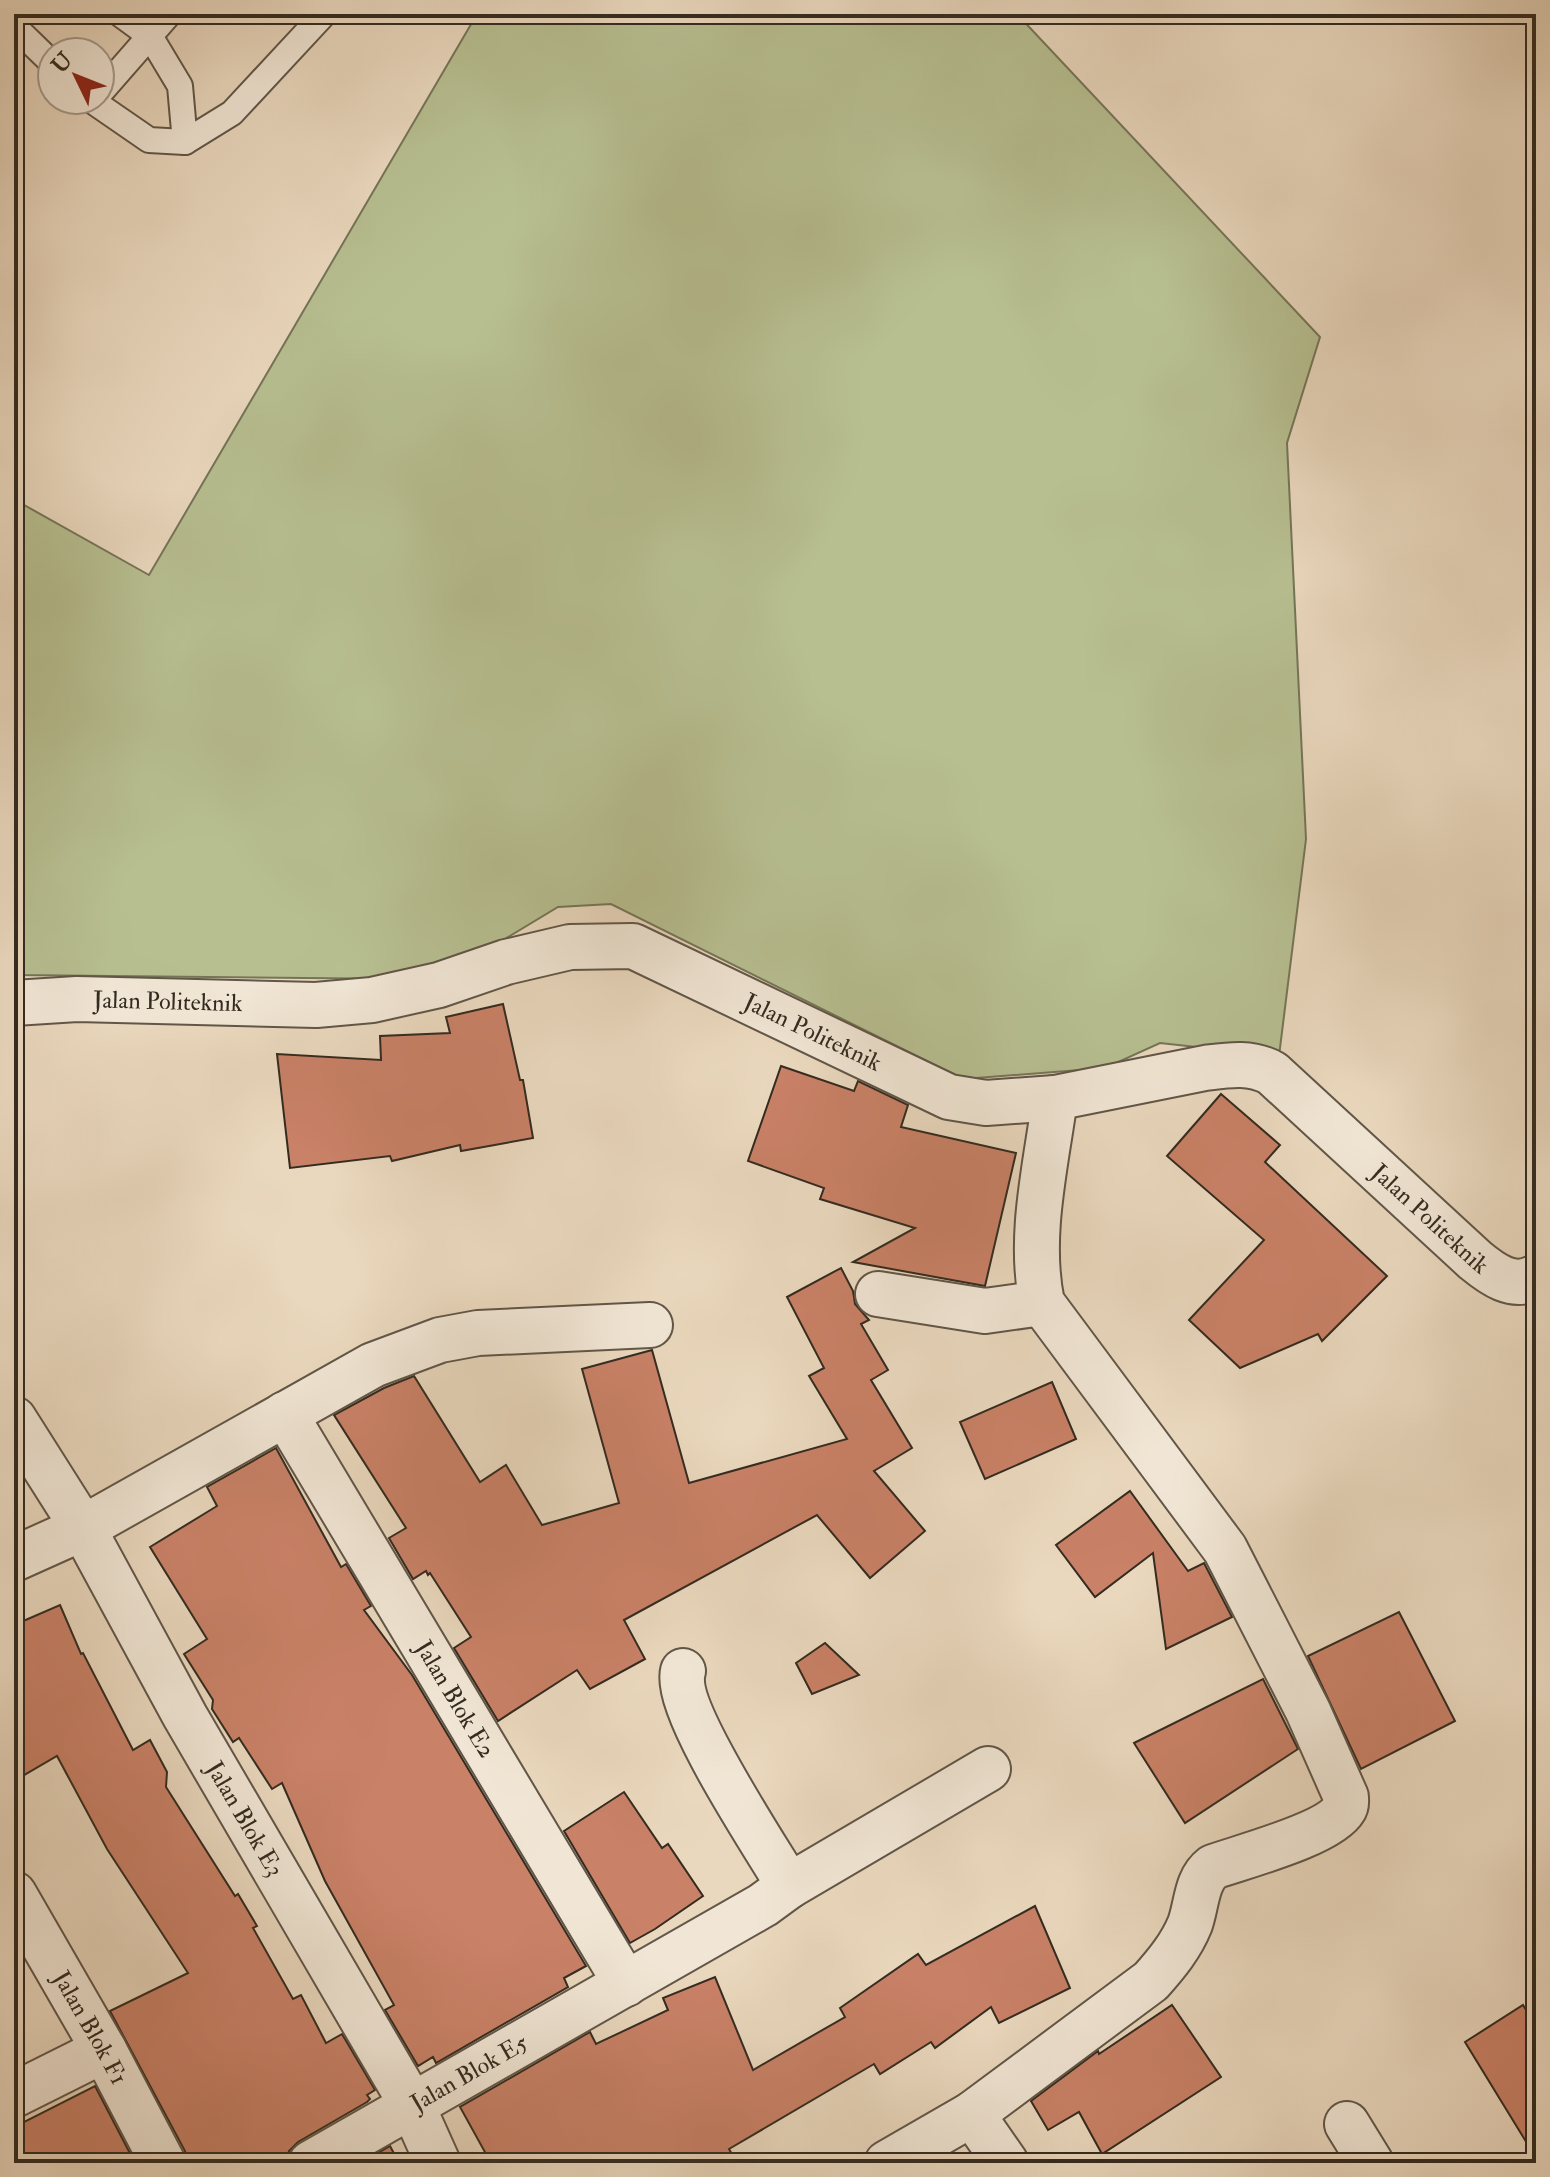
<svg xmlns="http://www.w3.org/2000/svg" width="1550" height="2177" font-family="'IM FELL Double Pica',serif">
<style>
.green{fill:#b7bf91;stroke:#757558;stroke-width:2}
.building{fill:#c98167;stroke:#332b20;stroke-width:2}
.lines{fill:none;stroke-linecap:round;stroke-linejoin:round}
.lane-casing{stroke:#615648;stroke-width:28}
.street-casing{stroke:#615648;stroke-width:48}
.lane{stroke:#f1e6d5;stroke-width:24}
.street{stroke:#f1e6d5;stroke-width:44}
.labels{text-anchor:middle;stroke-width:6;stroke-linejoin:round;paint-order:stroke}
.street-label{font-size:24px;fill:#332b20;stroke:#f1e6d5}
</style>
<rect width="100%" height="100%" fill="#ead8be"/>
<filter id="stains"><feTurbulence type="fractalNoise" baseFrequency=".0025" numOctaves="4"/><feColorMatrix values="0 0 0 0 .2 0 0 0 0 .09 0 0 0 0 .02 0 0 0 .5 -.17"/></filter>
<radialGradient id="worn" r=".72"><stop offset=".6" stop-color="#630" stop-opacity="0"/><stop offset="1" stop-color="#630" stop-opacity=".3"/></radialGradient>
<!-- green -->
<path class="green" d="M477 14H1017L1320 337 1287 443 1306 839 1279 1056 1160 1043 1105 1068 963 1079 611 904 558 907 475 957 404 979 14 975V434L17 501 149 575Z"/>
<!-- building -->
<g class="building">
<path d="M503 1004 520 1080H523L533 1138 461 1151 460 1145 392 1161 390 1156 290 1168 277 1054 381 1060 380 1036 450 1033 446 1017Z"/>
<path d="M781 1066 854 1091 858 1081 908 1105 901 1127 1016 1153 985 1286 853 1262 915 1228 820 1199 824 1188 748 1161Z"/>
<path d="M1221 1094 1280 1145 1265 1162 1387 1276 1322 1341 1318 1334 1240 1368 1189 1320 1264 1240 1167 1156Z"/>
<path d="M841 1268 853 1291 855 1304 869 1320 861 1324 888 1370 871 1380 912 1448 874 1471 925 1531 870 1578 817 1515 624 1620 645 1659 590 1689 577 1670 498 1721 454 1648 471 1637 430 1573 428 1575 426 1571 413 1579 389 1538 406 1528 334 1415 384 1388 414 1376 480 1482 506 1465 542 1525 619 1503 582 1369 652 1350 689 1483 847 1439 809 1376 824 1368 787 1297Z"/>
<path d="M1052 1382 1076 1439 985 1479 960 1422Z"/>
<path d="M276 1448 341 1567 346 1564 371 1606 364 1610 412 1675 586 1966 564 1978 568 1987 436 2063 433 2057 418 2066 385 2010 394 2005 325 1881 282 1783 272 1789 239 1738 233 1742 212 1709 213 1700 184 1654 207 1639 150 1547 217 1506 207 1487Z"/>
<path d="M1130 1491 1188 1571 1204 1563 1232 1617 1166 1649 1153 1553 1095 1597 1056 1545Z"/>
<path d="M60 1605 81 1654 83 1653 133 1750 150 1740 167 1772 166 1787 235 1896 238 1894 257 1926 253 1928 293 1999 301 1995 326 2043 342 2034 375 2090 367 2095 370 2099 367 2102 298 2142 289 2151 286 2163H188L185 2151 110 2011 188 1973 107 1849 57 1756 14 1781V1625Z"/>
<path d="M1399 1612 1455 1721 1361 1769 1308 1656Z"/>
<path d="M825 1643 859 1675 812 1694 796 1663Z"/>
<path d="M1263 1679 1298 1749 1185 1823 1134 1743Z"/>
<path d="M624 1792 662 1848 668 1844 703 1896 655 1929 630 1943 564 1831Z"/>
<path d="M1035 1906 1070 1988 999 2023 991 2007 935 2048 931 2042 880 2074 874 2064 729 2149 737 2163H491L460 2107 590 2032 596 2044 668 2010 663 1998 715 1977 753 2070 845 2017 840 2008 918 1954 926 1965Z"/>
<path d="M1172 2005 1221 2077 1102 2154 1079 2112 1048 2130 1031 2101 1098 2051 1099 2054Z"/>
<path d="M1523 2005 1536 2026V2158L1465 2042Z"/>
<path d="M95 2086 135 2163H29L14 2133V2127Z"/>
<path d="M390 2146 399 2163H361Z"/>
</g>
<g class="lines">
<!-- lane casing -->
<g class="lane-casing">
<g id="lane">
<path d="M120 14 150 36 180 86 185 142"/>
<path d="M17 29 52 63"/>
<path d="M100 93 169 14"/>
<path d="M91 100 149 140 185 142 232 113 324 14"/>
</g>
</g>
<!-- street casing -->
<g class="street-casing">
<g id="street">
<path id="s1" d="M14 1003 77 999 316 1005 372 1000 439 985 506 962 570 947 633 946 949 1097 986 1103 1055 1098 1205 1068C1228 1065 1250 1061 1272 1073L1475 1260C1492 1274 1513 1290 1536 1277"/>
<path d="M878 1294 985 1311 1042 1303"/>
<path id="s2" d="M285 1414 626 1984"/>
<path id="s3" d="M14 1419 83 1528 185 1716 412 2105 438 2163"/>
<path d="M14 1559 83 1528 373 1365 440 1340 478 1333 650 1325"/>
<path d="M789 1886 988 1769"/>
<path id="s4" d="M14 1894 104 2050 163 2163"/>
<path d="M14 2095 104 2050"/>
<path d="M972 2114 1006 2163"/>
<path d="M1347 2124 1371 2163"/>
<path id="s5" d="M311 2163 763 1905 789 1886C766 1847 673 1709 683 1671"/>
<path d="M887 2163 972 2114 1151 1981C1167 1963 1181 1946 1190 1924 1197 1904 1196 1880 1213 1867 1241 1857 1330 1834 1344 1809 1347 1805 1346 1802 1346 1797L1308 1711 1225 1549 1042 1303C1028 1236 1046 1165 1055 1098"/>
</g>
</g>
<!-- lane -->
<use href="#lane" class="lane"/>
<!-- street -->
<use href="#street" class="street"/>
</g>
<g class="labels">
<!-- street labels -->
<g class="street-label">
<text dy="8" stroke="none"><textPath href="#s1" startOffset="154">Jalan Politeknik</textPath></text>
<text dy="8" stroke="none"><textPath href="#s1" startOffset="826">Jalan Politeknik</textPath></text>
<text dy="8" stroke="none"><textPath href="#s1" startOffset="1520">Jalan Politeknik</textPath></text>
<text dy="8" stroke="none"><textPath href="#s2" startOffset="332">Jalan Blok E2</textPath></text>
<text dy="8" stroke="none"><textPath href="#s3" startOffset="462">Jalan Blok E3</textPath></text>
<text dy="8" stroke="none"><textPath href="#s4" startOffset="154">Jalan Blok F1</textPath></text>
<text dy="8" stroke="none"><textPath href="#s5" startOffset="182">Jalan Blok E5</textPath></text>
</g>
</g>
<!-- margin -->
<rect width="1550" height="2177" fill="none" stroke="#ead8be" stroke-width="48"/>
<rect x="16" y="16" width="1518" height="2145" fill="none" stroke="#332b20" stroke-width="4"/>
<rect x="24" y="24" width="1502" height="2129" fill="none" stroke="#332b20" stroke-width="2"/>
<!-- north arrow -->
<g transform="translate(76 76) rotate(313)"><circle r="38" fill="#f1e6d5" stroke="#a59b8d" stroke-width="2"/>
<path d="M0-6L14 30L0 20L-14 30Z" fill="#8f2418"/>
<text y="-12" font-size="22" font-weight="bold" text-anchor="middle" fill="#332b20">U</text>
</g>
<rect width="100%" height="100%" filter="url(#stains)"/>
<rect width="100%" height="100%" fill="url(#worn)"/>
</svg>
